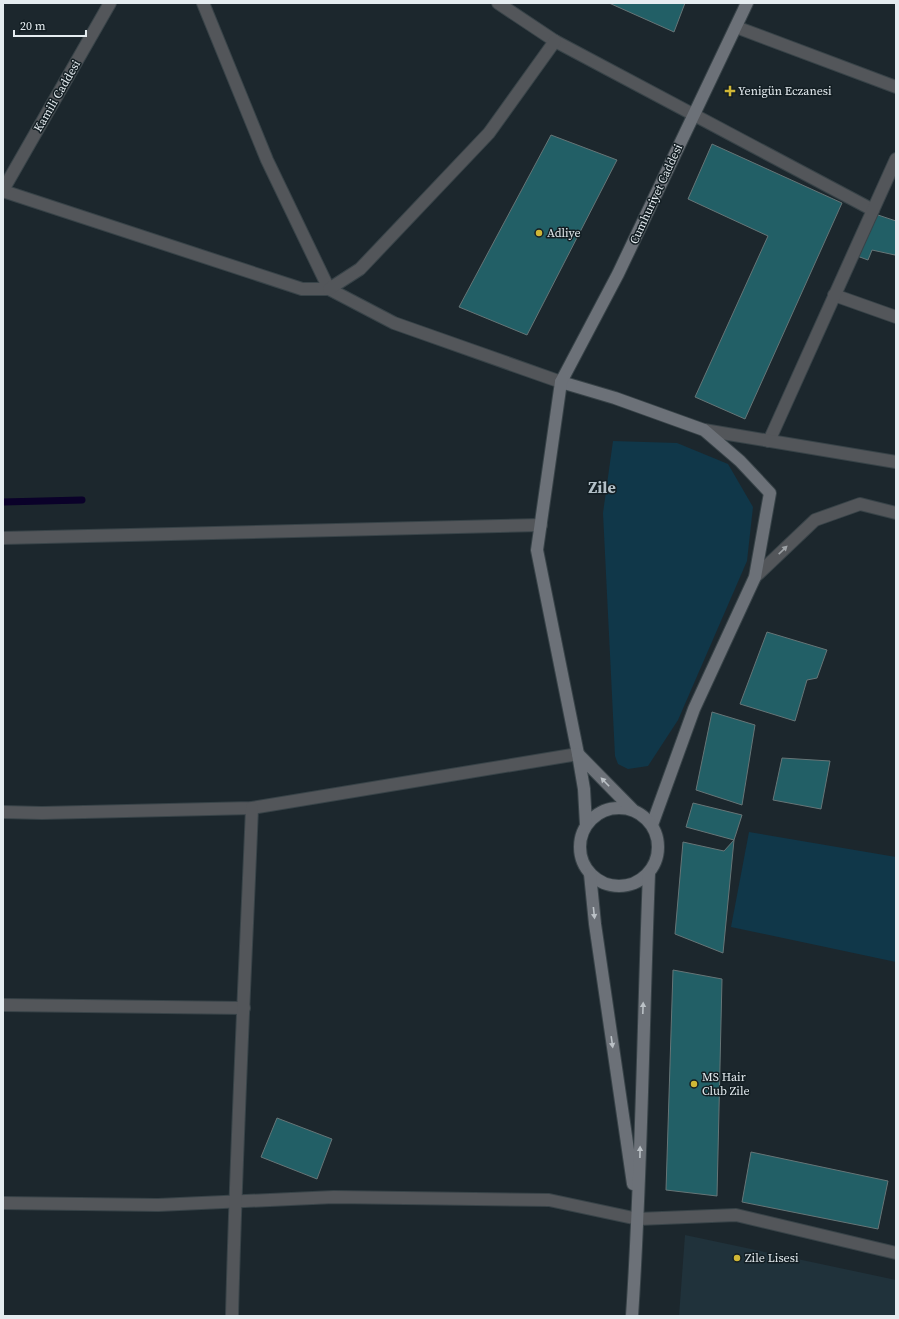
<svg xmlns="http://www.w3.org/2000/svg" width="899" height="1319" font-family="'Source Serif 4',serif">
<style>
.built{fill:#20323b}
.green{fill:#103749}
.lines{fill:none;stroke-linecap:round;stroke-linejoin:round}
.stream{stroke:#0a0129;stroke-width:7}
.building{fill:#225f66;stroke:#667577}
.minor-casing{stroke:#384348;stroke-width:14}
.tertiary-casing{stroke:#384348;stroke-width:14}
.secondary-casing{stroke:#384348;stroke-width:14}
.minor{stroke:#53565a;stroke-width:12}
.tertiary{stroke:#53565a;stroke-width:12}
.secondary{stroke:#6c7178;stroke-width:12}
.oneway{fill:#9ca1a5}
.oneway2{fill:#bbc1c6}
.poi-dot{fill:#d0b736;stroke:#131e23;stroke-width:1.5}
.labels{text-anchor:middle;stroke-width:3;stroke-linejoin:round;paint-order:stroke}
.poi-label{font-size:12px;fill:#e5ecf0;stroke:#131e23;text-anchor:start}
.street-label{font-size:12px;fill:#e5ecf0;stroke:#131e23}
.district-label{font-size:16px;font-weight:bold;fill:#b3c0c8;stroke:#131e23}
</style>
<rect width="100%" height="100%" fill="#1c272d"/>
<!-- built -->
<path class="built" d="M685 1235 896 1280V1316H679Z"/>
<!-- green -->
<g class="green">
<path d="M613 441 677 443 728 464 753 507 747 561 678 720 648 766 628 769 618 764 615 756 603 513Z"/>
<path d="M749 832 896 857V962L731 927Z"/>
</g>
<g class="lines">
<!-- stream -->
<path class="stream" d="M3 502 82 500"/>
</g>
<!-- building -->
<g class="building">
<path d="M609 3H685L674 32Z"/>
<path d="M551 135 617 160 527 335 459 307Z"/>
<path d="M712 144 842 203 745 419 695 397 768 236 688 199Z"/>
<path d="M875 214 896 221V253L895 255 872 250 868 260 857 256Z"/>
<path d="M767 632 827 650 817 678 807 680 795 721 740 704Z"/>
<path d="M712 712 755 725 742 805 696 790Z"/>
<path d="M782 758 830 761 821 809 773 800Z"/>
<path d="M693 803 742 815 734 840 686 827Z"/>
<path d="M734 840 723 953 675 934 683 842 724 851Z"/>
<path d="M673 970 722 979 717 1196 666 1190Z"/>
<path d="M277 1118 332 1139 317 1179 261 1157Z"/>
<path d="M751 1152 888 1181 878 1229 742 1202Z"/>
</g>
<g class="lines">
<!-- minor casing -->
<g class="minor-casing">
<g id="minor">
<path d="M203 3 267 160 329 289"/>
<path d="M498 3 555 41 873 210"/>
<path d="M736 27 896 87"/>
<path d="M3 191 302 289H329L394 323 561 382"/>
<path d="M329 289 360 269 489 133 555 41"/>
<path d="M834 295 896 317"/>
<path d="M769 441 896 159"/>
<path d="M3 538 541 525"/>
<path d="M3 812 42 813 252 808 578 754"/>
<path d="M3 1005 244 1008"/>
<path d="M3 1203 158 1205 334 1197 549 1200 638 1219 736 1215 896 1253"/>
<path d="M232 1316C236 1147 245 977 252 808"/>
</g>
</g>
<!-- tertiary casing -->
<g class="tertiary-casing">
<g id="tertiary">
<path d="M3 190 110 3"/>
<path d="M704 430 896 462"/>
<path d="M755 577 815 520 860 504 896 513"/>
</g>
</g>
<!-- secondary casing -->
<g class="secondary-casing">
<g id="secondary">
<path d="M561 382 615 398 704 430 740 461 770 493 755 577 694 709 652 825"/>
<path d="M578 754 537 550 561 382 618 274 747 3"/>
<circle cx="619" cy="847" r="39"/>
<path d="M586 825 584 789 578 754 632 809"/>
<path d="M590 874 595 924 633 1184"/>
<path d="M632 1316C642 1169 643 1021 649 873"/>
</g>
</g>
<!-- minor -->
<use href="#minor" class="minor"/>
<!-- tertiary -->
<use href="#tertiary" class="tertiary"/>
<!-- secondary -->
<use href="#secondary" class="secondary"/>
</g>
<!-- one-way arrows -->
<defs><path id="oneway-solid" d="M-6-.8H1V-3.2L6.5 0L1 3.2V.8H-6Z"/></defs>
<use class="oneway" href="#oneway-solid" transform="translate(783 550) rotate(-44)"/>
<g class="oneway2">
<use href="#oneway-solid" transform="translate(605 782) rotate(-134)"/>
<use href="#oneway-solid" transform="translate(594 913) rotate(84)"/>
<use href="#oneway-solid" transform="translate(643 1008) rotate(-88)"/>
<use href="#oneway-solid" transform="translate(612 1042) rotate(82)"/>
<use href="#oneway-solid" transform="translate(640 1152) rotate(-89)"/>
</g>
<!-- markers -->
<g class="poi-dot">
<path d="M728 85h4v4h4v4h-4v4h-4v-4h-4v-4h4z"/>
<circle cx="539" cy="233" r="4"/>
<circle cx="694" cy="1084" r="4"/>
<circle cx="737" cy="1258" r="4"/>
</g>
<g class="labels">
<!-- poi labels -->
<g class="poi-label">
<text x="738" y="95">Yenigün Eczanesi</text>
<text x="547" y="237">Adliye</text>
<text x="702" y="1081">MS Hair<tspan x="702" dy="14">Club Zile</tspan></text>
<text x="745" y="1262">Zile Lisesi</text>
</g>
<!-- street labels -->
<g class="street-label">
<text transform="translate(57 96) rotate(-60)" y="4">Kamili Caddesi</text>
<text transform="translate(656 194) rotate(-65)" y="4">Cumhuriyet Caddesi</text>
</g>
<!-- district labels -->
<g class="district-label">
<text x="602" y="493">Zile</text>
</g>
</g>
<!-- border -->
<rect width="899" height="1319" fill="none" stroke="#e5ecf0" stroke-width="8"/>
<!-- scale -->
<path d="M14 30v6h72v-6" fill="none" stroke="#e5ecf0" stroke-width="2"/>
<text x="20" y="30" font-size="12" fill="#e5ecf0" stroke="#131e23" stroke-width="3" paint-order="stroke">20 m</text>
</svg>
